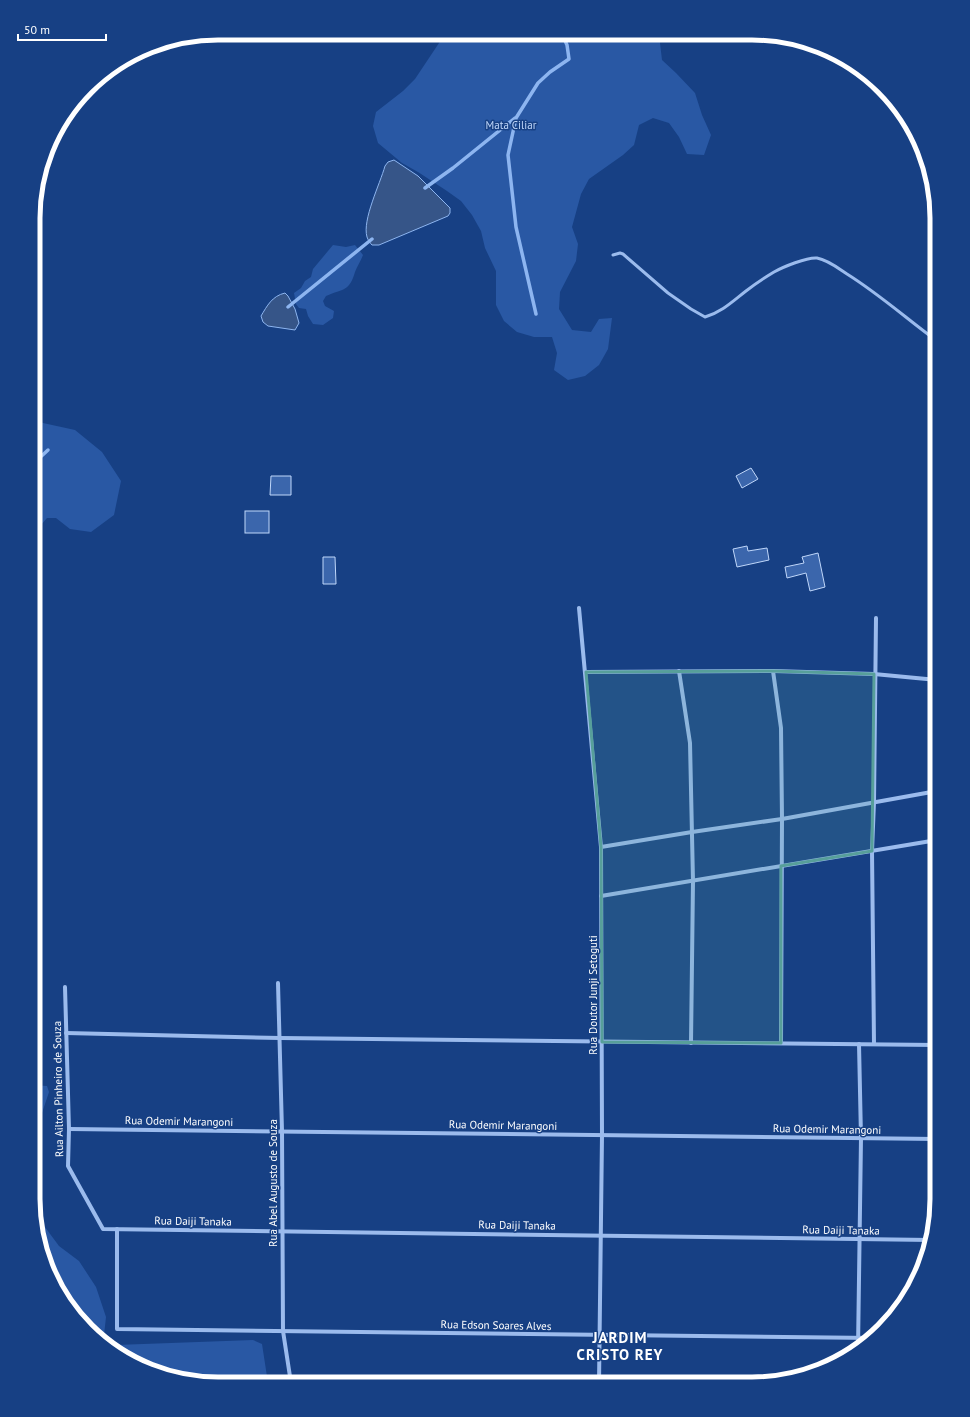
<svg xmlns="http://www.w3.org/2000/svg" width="970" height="1417" font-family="'PT Sans',sans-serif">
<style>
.green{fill:#2958a4}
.water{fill:#365588;stroke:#8db5f0}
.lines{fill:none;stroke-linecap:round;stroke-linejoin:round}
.stream{stroke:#8db5f0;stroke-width:3.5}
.building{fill:#3b66ac;stroke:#c0d7fa}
.service{stroke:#9bbbed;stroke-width:3}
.minor{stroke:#9bbbed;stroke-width:4}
.marked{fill:#579f9a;fill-opacity:0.2;stroke:#579f9a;stroke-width:3;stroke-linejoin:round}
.labels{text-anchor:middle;stroke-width:3;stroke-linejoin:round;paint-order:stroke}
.park-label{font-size:11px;fill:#c0d7fa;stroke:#174084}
.street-label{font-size:11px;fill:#fff;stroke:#174084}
.district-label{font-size:15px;font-weight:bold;letter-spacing:1px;fill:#fff;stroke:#174084}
.rim{fill:none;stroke:#fff;stroke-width:5}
</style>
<rect width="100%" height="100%" fill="#174084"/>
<!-- green -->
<g class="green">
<path d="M445 34H662L660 43 662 60 676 73 695 93 702 115 711 135 704 155 687 154 679 137 669 123 653 118 639 125 634 145 623 155 589 179 581 194 572 227 578 244 576 261 560 292 559 309 572 330 591 332 599 319 612 318 608 349 599 365 585 376 568 380 554 370 557 353 552 337H534L517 332 504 321 496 305V271L485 248 481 231 472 215 461 201 447 191 418 172 402 163 378 143 373 126 376 112 403 91 415 79Z"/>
<path d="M333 245 346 247 355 245 363 255C361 261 357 266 355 272 349 292 344 288 326 296L323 301 325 306 334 311 333 318 323 325 313 324 308 316 306 309 299 308 296 304 294 293 301 288 305 281 311 277 313 269Z"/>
<path d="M34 417 43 423 75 430 102 452 121 481 114 515 91 532 70 529 56 518H47L34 533Z"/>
<path d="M35 983 40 1056 33 1060V984Z"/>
<path d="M33 1085 47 1086 49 1092 38 1125 33 1148Z"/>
<path d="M33 1168 37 1184 39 1219 59 1246 79 1261 96 1287 106 1317 104 1335 116 1345 253 1340 262 1344 268 1383 194 1382 147 1370 106 1346 52 1281 33 1199Z"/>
</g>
<!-- water -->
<g class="water">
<path d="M394 160 418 176 450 208V213L448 216 379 245H372C370 243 368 240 367 237 362 220 380 184 385 166L388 162Z"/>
<path d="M285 293 288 296 295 309 299 323 295 330 268 326 263 322 261 316C267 306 272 296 285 293Z"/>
</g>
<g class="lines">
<!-- stream -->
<g class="stream">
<path d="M425 188 453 168 515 118"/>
<path d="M288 307 372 239"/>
<path d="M536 314 516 227 508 155 516 118 538 83 550 72 569 59 567 45 562 34"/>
<path d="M34 463 48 450"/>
</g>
</g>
<!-- building -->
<g class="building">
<path d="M751 468 758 479 742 488 736 476Z"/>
<path d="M271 476H291V495H270Z"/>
<rect x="245" y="511" width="24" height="22"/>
<path d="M747 546 748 551 767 548 769 560 737 567 733 549Z"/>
<path d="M818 553 825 587 810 591 806 573 787 578 785 567 804 563 802 557Z"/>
<path d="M323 557H335L336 584H323Z"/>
</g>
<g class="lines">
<!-- service -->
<path class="service" d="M613 255 620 253 623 254 668 293 691 309 705 317C722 312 733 301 746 291 755 284 764 278 774 272 783 267 807 257 817 258 828 260 838 268 847 274 879 294 907 319 937 341"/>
<!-- minor -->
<g class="minor">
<path d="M579 608 601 847 602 1135 599 1384"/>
<path d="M679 671 690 743 693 881 691 1043"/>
<path d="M773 671 781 728 782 819 781 1043"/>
<path d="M586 672 773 671 874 674 937 680"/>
<path d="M601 847 692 832 782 819 937 791"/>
<path d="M601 896 937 840"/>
<path d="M278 983 282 1131 283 1331 291 1383"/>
<path d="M65 987 69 1129 68 1166 103 1229 931 1240"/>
<path d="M66 1033 280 1038 937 1045"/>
<path d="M874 1044 872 851 874 802 876 618"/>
<path d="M69 1129 937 1139"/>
<path d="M117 1229V1329L874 1338"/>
<path d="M858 1349 861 1138 859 1044"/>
</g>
</g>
<!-- marked area -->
<path class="marked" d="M773 671 874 674 872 851 781 866V1043L602 1042 601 847 586 672Z"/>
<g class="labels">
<!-- park labels -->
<g class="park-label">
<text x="511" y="129">Mata Ciliar</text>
</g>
<!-- street labels -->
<g class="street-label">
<text transform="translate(593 995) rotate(-90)" y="4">Rua Doutor Junji Setoguti</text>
<text transform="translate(58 1089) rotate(-91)" y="4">Rua Ailton Pinheiro de Souza</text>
<text transform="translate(179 1121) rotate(1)" y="4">Rua Odemir Marangoni</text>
<text transform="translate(503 1125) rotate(1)" y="4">Rua Odemir Marangoni</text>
<text transform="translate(827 1129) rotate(1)" y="4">Rua Odemir Marangoni</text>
<text transform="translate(273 1183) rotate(-90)" y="4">Rua Abel Augusto de Souza</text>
<text transform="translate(193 1221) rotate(1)" y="4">Rua Daiji Tanaka</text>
<text transform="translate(517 1225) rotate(1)" y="4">Rua Daiji Tanaka</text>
<text transform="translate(841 1230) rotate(1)" y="4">Rua Daiji Tanaka</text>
<text transform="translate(496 1325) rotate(1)" y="4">Rua Edson Soares Alves</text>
</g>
<!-- district labels -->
<g class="district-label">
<text x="620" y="1343">JARDIM<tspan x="620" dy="17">CRISTO REY</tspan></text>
</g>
</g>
<!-- crop -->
<path d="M0 0H970V1417H0ZM218 40H752A178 178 0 0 1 930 218V1199A178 178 0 0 1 752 1377H218A178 178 0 0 1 40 1199V218A178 178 0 0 1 218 40Z" fill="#174084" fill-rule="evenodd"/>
<path class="rim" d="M218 40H752A178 178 0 0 1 930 218V1199A178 178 0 0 1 752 1377H218A178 178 0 0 1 40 1199V218A178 178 0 0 1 218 40Z"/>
<!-- scale -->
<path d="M18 34v6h88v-6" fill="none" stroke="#ffffff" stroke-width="2"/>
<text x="24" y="34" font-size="12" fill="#ffffff" stroke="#174084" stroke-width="3" paint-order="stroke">50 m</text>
</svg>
